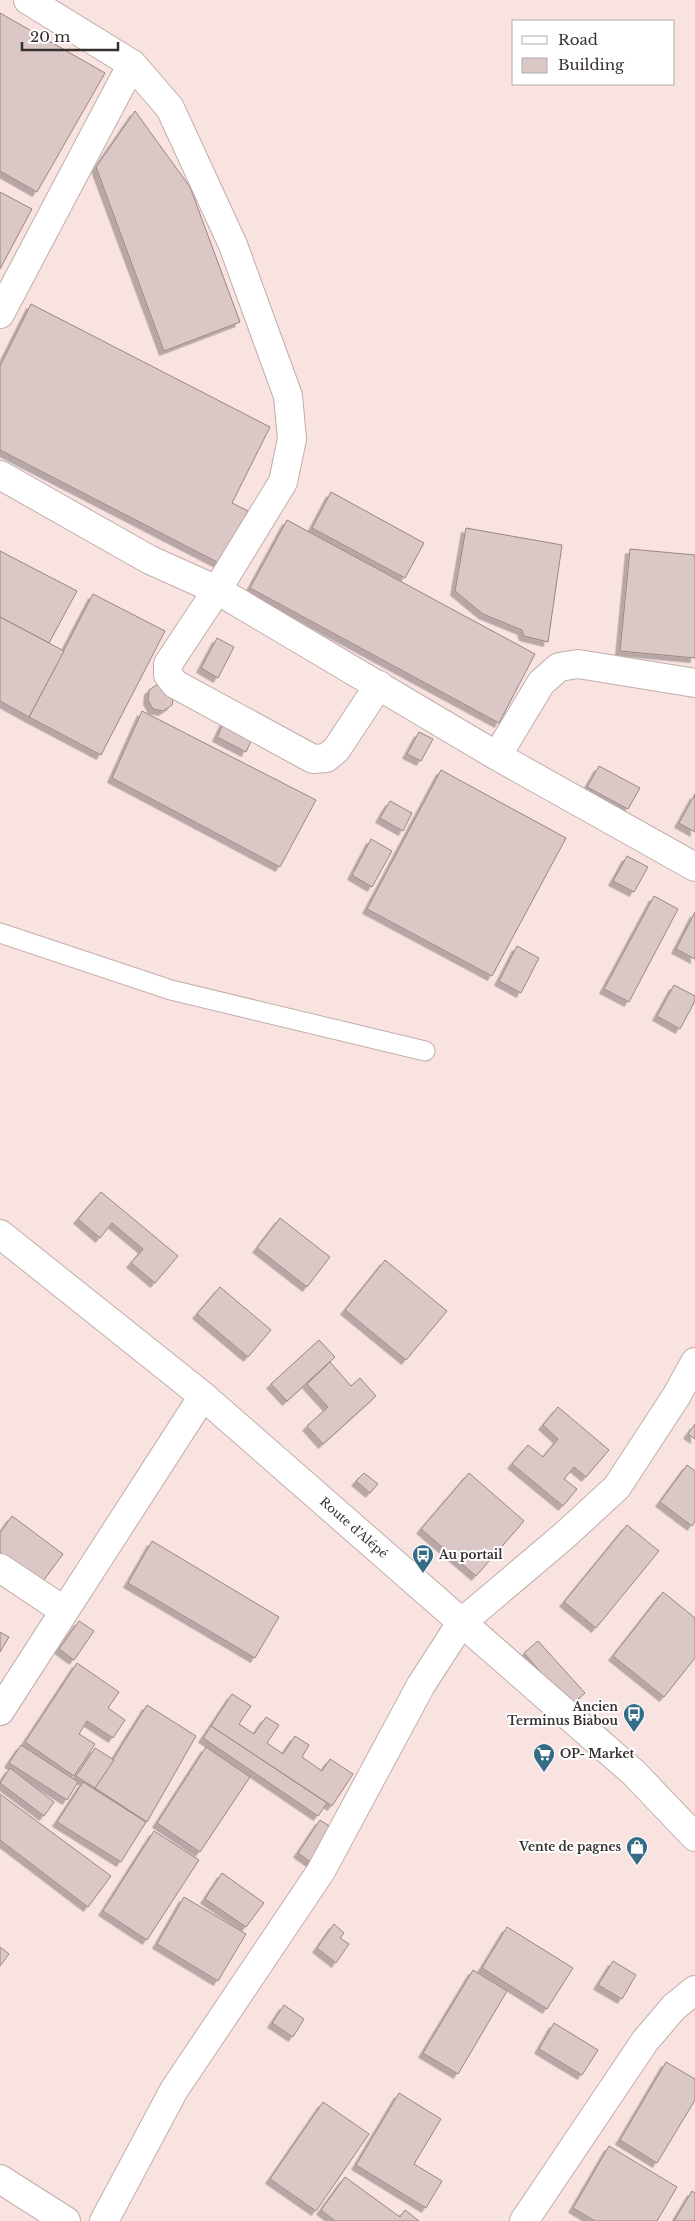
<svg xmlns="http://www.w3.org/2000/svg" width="695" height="2221" font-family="'Libre Baskerville',serif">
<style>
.building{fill:#dbc7c5;stroke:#998684;filter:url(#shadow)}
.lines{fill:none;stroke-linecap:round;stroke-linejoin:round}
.service-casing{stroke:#c1aeab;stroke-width:21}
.minor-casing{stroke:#c1aeab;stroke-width:30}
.secondary-casing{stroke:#c1aeab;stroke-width:30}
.service{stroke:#fff;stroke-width:19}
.minor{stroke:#fff;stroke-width:28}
.secondary{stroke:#fff;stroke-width:28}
.labels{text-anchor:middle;stroke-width:4;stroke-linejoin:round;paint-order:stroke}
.street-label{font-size:12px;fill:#38302f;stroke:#fff}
.poi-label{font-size:12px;font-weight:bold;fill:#38302f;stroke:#fff;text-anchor:start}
</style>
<defs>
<filter id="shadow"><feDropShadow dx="-4.5" dy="4.5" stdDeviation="0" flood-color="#0004"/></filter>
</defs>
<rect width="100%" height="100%" fill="#f8e3e1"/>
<!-- building -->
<g class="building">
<path d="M0 13 105 73 37 192 0 171Z"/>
<path d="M135 111 190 187 240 322 164 351 96 167Z"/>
<path d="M0 192 32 209 0 269Z"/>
<path d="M31 304 270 427 232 503 248 511 221 564 0 450V366Z"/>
<path d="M331 492 424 543 405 578 312 528Z"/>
<path d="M287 520 535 654 499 723 250 588Z"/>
<path d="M466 528 562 545 548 642 524 636 522 630 483 614 455 591Z"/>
<path d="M630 549 695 555V658L620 651Z"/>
<path d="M0 551 77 591 49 643 0 617Z"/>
<path d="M93 594 165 631 101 755 29 717Z"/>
<path d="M0 617 64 651 29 717 0 701Z"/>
<path d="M217 638 234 647 218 678 201 668Z"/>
<path d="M158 684 174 695 172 705 163 711 153 709 148 700 149 690Z"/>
<path d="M142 711 316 800 280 867 112 778Z"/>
<path d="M225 720 254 735 246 752 217 737Z"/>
<path d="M419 732 433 739 421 761 407 754Z"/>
<path d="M599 766 640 788 628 809 587 787Z"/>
<path d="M441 770 566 838 492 976 367 909Z"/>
<path d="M695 794V832L679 823Z"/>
<path d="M390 801 412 813 403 831 380 818Z"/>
<path d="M371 839 392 851 372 887 352 875Z"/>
<path d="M627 856 648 867 634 892 613 881Z"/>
<path d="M654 896 678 909 629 1002 604 989Z"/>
<path d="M695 912V959L676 949Z"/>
<path d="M517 946 539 958 521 993 499 981Z"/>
<path d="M674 985 695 996V1001L680 1029 657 1016Z"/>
<path d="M101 1192 178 1256 155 1283 131 1263 143 1249 112 1223 100 1238 78 1219Z"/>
<path d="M280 1218 330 1257 307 1287 257 1248Z"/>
<path d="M385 1260 447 1311 406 1360 345 1310Z"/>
<path d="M220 1287 271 1330 248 1357 197 1314Z"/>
<path d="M319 1340 335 1357 287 1401 271 1384Z"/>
<path d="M330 1362 351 1386 360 1378 376 1396 323 1444 307 1426 328 1407 307 1384Z"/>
<path d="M558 1407 609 1450 586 1477 574 1467 564 1479 577 1489 563 1506 512 1464 528 1445 543 1457 558 1439 543 1425Z"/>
<path d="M695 1424V1439L688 1434Z"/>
<path d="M687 1465 695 1471V1521L692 1526 660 1502Z"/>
<path d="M364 1473 378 1484 370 1493 356 1481Z"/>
<path d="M469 1473 524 1521 476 1576 421 1529Z"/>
<path d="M12 1516 63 1554 41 1584 0 1553V1533Z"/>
<path d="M627 1525 659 1551 596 1628 564 1602Z"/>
<path d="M152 1541 279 1617 255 1658 128 1583Z"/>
<path d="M663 1592 695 1618V1658L664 1697 613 1656Z"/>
<path d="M79 1621 94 1631 74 1660 59 1649Z"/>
<path d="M0 1632 9 1637 0 1652Z"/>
<path d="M538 1641 585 1693 570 1706 524 1653Z"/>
<path d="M77 1663 119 1692 108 1708 125 1720 113 1738 87 1721 79 1734 95 1744 74 1776 25 1742Z"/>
<path d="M232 1694 251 1706 239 1724 254 1734 266 1717 279 1725 267 1743 283 1754 295 1736 309 1745 302 1757 322 1771 330 1759 353 1774 332 1806 211 1726Z"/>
<path d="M147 1705 196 1736 147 1822 95 1788Z"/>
<path d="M211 1726 327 1803 318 1816 203 1738Z"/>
<path d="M21 1745 78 1782 67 1800 9 1763Z"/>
<path d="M206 1747 250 1777 200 1852 157 1823Z"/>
<path d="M95 1748 114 1760 95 1788 76 1776Z"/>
<path d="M10 1768 54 1802 44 1816 0 1783Z"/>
<path d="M83 1782 146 1822 121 1862 57 1822Z"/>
<path d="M0 1794 111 1876 88 1907 0 1840Z"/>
<path d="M320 1820 334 1829 312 1863 298 1853Z"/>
<path d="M154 1831 199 1860 147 1940 103 1911Z"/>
<path d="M222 1873 264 1903 246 1927 205 1899Z"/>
<path d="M184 1897 246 1934 218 1981 157 1944Z"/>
<path d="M334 1924 344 1933 340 1938 349 1944 336 1963 317 1948Z"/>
<path d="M507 1927 573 1968 547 2009 482 1968Z"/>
<path d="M0 1947 9 1954 0 1966Z"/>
<path d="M613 1961 636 1975 622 1999 598 1985Z"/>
<path d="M473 1970 507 1991 458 2074 423 2053Z"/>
<path d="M284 2005 304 2019 293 2037 272 2023Z"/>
<path d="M554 2023 598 2050 582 2075 539 2049Z"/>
<path d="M666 2062 695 2079V2100L657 2163 620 2140Z"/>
<path d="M399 2093 441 2119 414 2164 442 2181 426 2208 356 2165Z"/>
<path d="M323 2102 369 2134 316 2211 270 2179Z"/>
<path d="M609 2146 677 2187 657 2221H595L573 2208Z"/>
<path d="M345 2177 400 2217 405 2210 419 2221H335L321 2210Z"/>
<path d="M692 2191 695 2193V2221H674Z"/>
</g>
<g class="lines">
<!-- service casing -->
<g class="service-casing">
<path id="service" d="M0 933 171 990 425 1051"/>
</g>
<!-- minor casing -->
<g class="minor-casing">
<g id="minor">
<path d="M28 0 132 64 170 108 233 245 288 396 292 439 283 482 217 590 168 664V675L175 684 313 759 326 758 336 750 379 685"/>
<path d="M0 314 132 64"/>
<path d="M0 475 150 560 217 590 497 756 695 867"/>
<path d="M497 756 541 683 559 667 578 664 695 683"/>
<path d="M0 1568 63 1610"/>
<path d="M0 1711 203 1396"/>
<path d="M0 2179 66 2221"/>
<path d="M104 2221 174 2090 321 1871 421 1685 461 1623 565 1535 617 1487 677 1395 695 1362"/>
<path d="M524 2221 645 2041 674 2007 695 1990"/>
</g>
</g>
<!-- secondary casing -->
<g class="secondary-casing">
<g id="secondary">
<path id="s1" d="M0 1234 203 1396 634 1773 695 1837"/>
</g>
</g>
<!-- service -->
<use href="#service" class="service"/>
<!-- minor -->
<use href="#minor" class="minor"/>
<!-- secondary -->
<use href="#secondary" class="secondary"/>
</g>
<!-- icons -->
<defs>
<g id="bus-pin" transform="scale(1.125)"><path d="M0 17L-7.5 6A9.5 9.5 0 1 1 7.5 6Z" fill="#346c86" stroke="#fff"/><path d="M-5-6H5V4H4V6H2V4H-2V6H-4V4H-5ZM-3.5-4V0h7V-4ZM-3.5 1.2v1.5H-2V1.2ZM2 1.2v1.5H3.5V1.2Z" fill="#fff"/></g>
<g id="supermarket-pin" transform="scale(1.125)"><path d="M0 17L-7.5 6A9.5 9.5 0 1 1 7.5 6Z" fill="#346c86" stroke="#fff"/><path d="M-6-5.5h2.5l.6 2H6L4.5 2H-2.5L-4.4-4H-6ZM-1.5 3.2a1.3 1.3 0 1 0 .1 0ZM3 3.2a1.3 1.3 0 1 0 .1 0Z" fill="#fff"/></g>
<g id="shop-pin" transform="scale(1.125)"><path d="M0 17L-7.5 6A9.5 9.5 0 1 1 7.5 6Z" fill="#346c86" stroke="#fff"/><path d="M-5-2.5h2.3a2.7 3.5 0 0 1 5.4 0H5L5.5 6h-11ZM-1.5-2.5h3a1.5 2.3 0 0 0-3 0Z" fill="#fff"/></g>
</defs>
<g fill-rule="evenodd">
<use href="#bus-pin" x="423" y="1555"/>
<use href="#bus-pin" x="634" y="1714"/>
<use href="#supermarket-pin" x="544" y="1754"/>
<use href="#shop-pin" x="637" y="1847"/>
</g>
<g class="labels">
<!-- street labels -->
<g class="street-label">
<text dy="4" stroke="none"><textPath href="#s1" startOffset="460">Route d'Alépé</textPath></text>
</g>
<!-- poi labels -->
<g class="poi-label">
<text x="439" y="1559">Au portail</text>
<text x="618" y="1711" text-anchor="end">Ancien<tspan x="618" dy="14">Terminus Biabou</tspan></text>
<text x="560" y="1758">OP- Market</text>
<text x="621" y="1851" text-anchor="end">Vente de pagnes</text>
</g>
</g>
<!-- legend -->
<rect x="512" y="20" width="162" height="65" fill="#ffffff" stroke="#afacac"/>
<rect x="522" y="36" width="25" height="8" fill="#ffffff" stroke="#afacac"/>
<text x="558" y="45" font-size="15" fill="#38302f">Road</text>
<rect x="522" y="58" width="25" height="15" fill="#dbc7c5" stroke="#afacac"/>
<text x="558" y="70" font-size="15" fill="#38302f">Building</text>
<!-- scale -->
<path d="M22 42v8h96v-8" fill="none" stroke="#38302f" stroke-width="2.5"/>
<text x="30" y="42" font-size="15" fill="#38302f" stroke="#ffffff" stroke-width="4" paint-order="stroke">20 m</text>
</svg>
